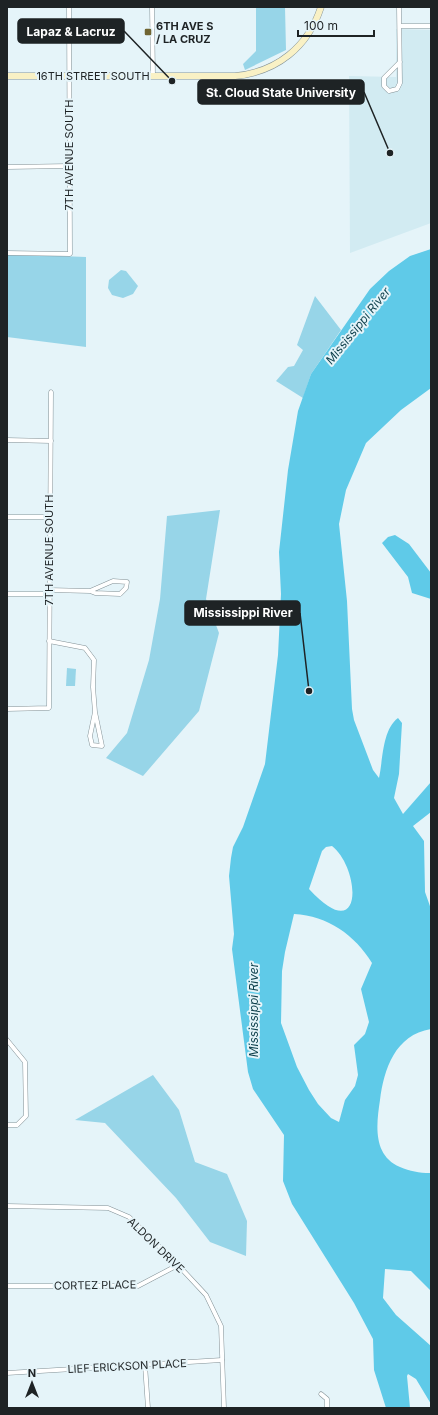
<svg xmlns="http://www.w3.org/2000/svg" width="438" height="1415" font-family="Inter,sans-serif">
<style>
.built{fill:#d2ebf2}
.green{fill:#97d5e8}
.water{fill:#5fcae8;fill-rule:evenodd}
.lines{fill:none;stroke-linecap:round;stroke-linejoin:round}
.street-casing{stroke:#839196;stroke-width:5}
.secondary-casing{stroke:#839196;stroke-width:7}
.street{stroke:#fff;stroke-width:4}
.secondary{stroke:#f9f1c5;stroke-width:6}
.poi-dot{fill:#706532;stroke:#e5f4f9;stroke-width:1.5}
.labels{text-anchor:middle;stroke-width:4;stroke-linejoin:round;paint-order:stroke}
.poi-label{font-size:11px;font-weight:bold;fill:#1e2325;stroke:#e5f4f9;text-anchor:start}
.street-label{font-size:11px;fill:#1e2325;stroke:#e5f4f9}
.water-label{font-size:12px;font-style:italic;fill:#0d3f4b;stroke:#e5f4f9}
.leader{fill:none;stroke:#1e2325;stroke-width:1.5}
.callout-dot{fill:#1e2325;stroke:#e5f4f9;stroke-width:1.5}
.callout{fill:#1e2325;stroke:#1e2325;stroke-width:1.5}
.callout-label{font-size:12px;text-anchor:middle;font-weight:bold;fill:#fff}
</style>
<rect width="100%" height="100%" fill="#e5f4f9"/>
<!-- built -->
<path class="built" d="M396 29 431 30V223L350 253 349 76 396 77Z"/>
<!-- green -->
<g class="green">
<path d="M256 7H285L286 50 245 70 243 64 256 51Z"/>
<path d="M7 254 86 257V347L7 337Z"/>
<path d="M121 270 126 271 138 286 133 294 123 298 112 295 108 288 109 280Z"/>
<path d="M315 296 341 330 311 374 303 398 276 381 288 367 294 366 303 350 297 345Z"/>
<path d="M220 510 206 599 219 633 199 711 143 776 106 758 127 733 149 660 160 599 167 516Z"/>
<path d="M67 668 76 669 75 686H66Z"/>
<path d="M153 1075 179 1110 195 1162 227 1174 247 1221 246 1256 210 1242 176 1198 105 1123 75 1120Z"/>
</g>
<!-- water -->
<g class="water">
<path d="M431 249V388L401 410 366 443 346 490 339 524 347 601 352 709 354 720 373 770 379 778C383 760 382 730 398 718L402 723 399 774 394 798 403 814 431 782V812L413 826 424 841 425 892 431 909V1029C395 1035 384 1069 380 1100 376 1126 373 1155 400 1167 410 1171 419 1173 430 1173L431 1170V1291L411 1271 385 1269 383 1298 396 1315 431 1346V1404L416 1379 408 1374 407 1376 410 1408H386L374 1370 373 1339 354 1303 292 1204 283 1181 284 1135 253 1089 248 1072 232 949 234 934 229 876 231 858 233 847 243 827 265 764 278 655 281 594 279 552 288 470 298 411 311 374 370 289 389 271 410 256ZM332 846C361 869 364 949 309 889L322 851 326 847ZM294 914C328 916 355 935 372 963L361 989 369 1022 365 1034 354 1045 358 1075 355 1086 345 1100 339 1122 331 1118 318 1104 309 1090 297 1067 281 1023 282 971 285 952Z"/>
<path d="M395 535 409 544 431 573V599L412 593 408 577 382 543 388 537Z"/>
</g>
<g class="lines">
<!-- street casing -->
<g class="street-casing">
<g id="street">
<path d="M152 7 153 76"/>
<path d="M399 7 400 83 397 89 389 91 384 86V78L400 62"/>
<path d="M400 26H431"/>
<path d="M7 167 69 166"/>
<path d="M7 253 70 254 69 7"/>
<path d="M7 440 51 441"/>
<path d="M7 517H49"/>
<path d="M49 590 90 591 95 593 120 594 126 588 127 582 113 581 90 591"/>
<path d="M7 594H49"/>
<path d="M49 641 85 648 94 660 93 687 95 712 90 736 92 745 102 746 95 712"/>
<path d="M7 709 49 708 51 392"/>
<path d="M7 1040 25 1062 26 1116 17 1125H7"/>
<path d="M7 1206 108 1208 129 1217 178 1265 206 1295 221 1326 224 1408"/>
<path d="M7 1286H138L178 1265"/>
<path d="M145 1365 148 1408"/>
<path d="M7 1373 222 1360"/>
<path d="M321 1394 327 1399V1408"/>
</g>
</g>
<!-- secondary casing -->
<g class="secondary-casing">
<path id="secondary" d="M7 76H235C277 72 308 47 321 7"/>
</g>
<!-- street -->
<use href="#street" class="street"/>
<!-- secondary -->
<use href="#secondary" class="secondary"/>
</g>
<!-- markers -->
<rect class="poi-dot" x="144" y="28" width="8" height="8" rx="2"/>
<g class="labels">
<!-- poi labels -->
<g class="poi-label">
<text x="156" y="30">6TH AVE S<tspan x="156" dy="13">/ LA CRUZ</tspan></text>
</g>
<!-- street labels -->
<g class="street-label">
<text x="93" y="80">16TH STREET SOUTH</text>
<text transform="translate(69 155) rotate(-90)" y="4">7TH AVENUE SOUTH</text>
<text transform="translate(49 550) rotate(-90)" y="4">7TH AVENUE SOUTH</text>
<text transform="translate(156 1245) rotate(44)" y="4">ALDON DRIVE</text>
<text transform="translate(95 1285) rotate(-1)" y="4">CORTEZ PLACE</text>
<text transform="translate(127 1366) rotate(-3)" y="4">LIEF ERICKSON PLACE</text>
</g>
<!-- water labels -->
<g class="water-label">
<text transform="translate(358 326) rotate(-51)" y="4">Mississippi River</text>
<text transform="translate(254 1010) rotate(-90)" y="4">Mississippi River</text>
</g>
</g>
<!-- callouts -->
<path class="leader" d="M172 81L124 31M390 153L364 92M309 691L300 613"/>
<g class="callout-dot">
<circle cx="172" cy="81" r="4"/>
<circle cx="390" cy="153" r="4"/>
<circle cx="309" cy="691" r="4"/>
</g>
<g class="callout">
<rect x="18" y="19" width="106" height="24" rx="4"/>
<rect x="198" y="80" width="166" height="24" rx="4"/>
<rect x="185" y="601" width="115" height="24" rx="4"/>
</g>
<g class="callout-label">
<text x="71" y="36">Lapaz &amp; Lacruz</text>
<text x="281" y="97">St. Cloud State University</text>
<text x="243" y="617">Mississippi River</text>
</g>
<!-- border -->
<rect width="438" height="1415" fill="none" stroke="#1e2325" stroke-width="16"/>
<!-- north arrow -->
<g transform="translate(32 1383)" stroke="#e5f4f9" stroke-width="3" paint-order="stroke">
<path d="M0-3L7 15L0 10L-7 15Z" fill="#1e2325"/>
<text y="-6" font-size="11" font-weight="bold" text-anchor="middle" fill="#1e2325">N</text>
</g>
<!-- scale -->
<path d="M298 30v6h76v-6" fill="none" stroke="#1e2325" stroke-width="2"/>
<text x="304" y="30" font-size="12" fill="#1e2325" stroke="#e5f4f9" stroke-width="3" paint-order="stroke">100 m</text>
</svg>
